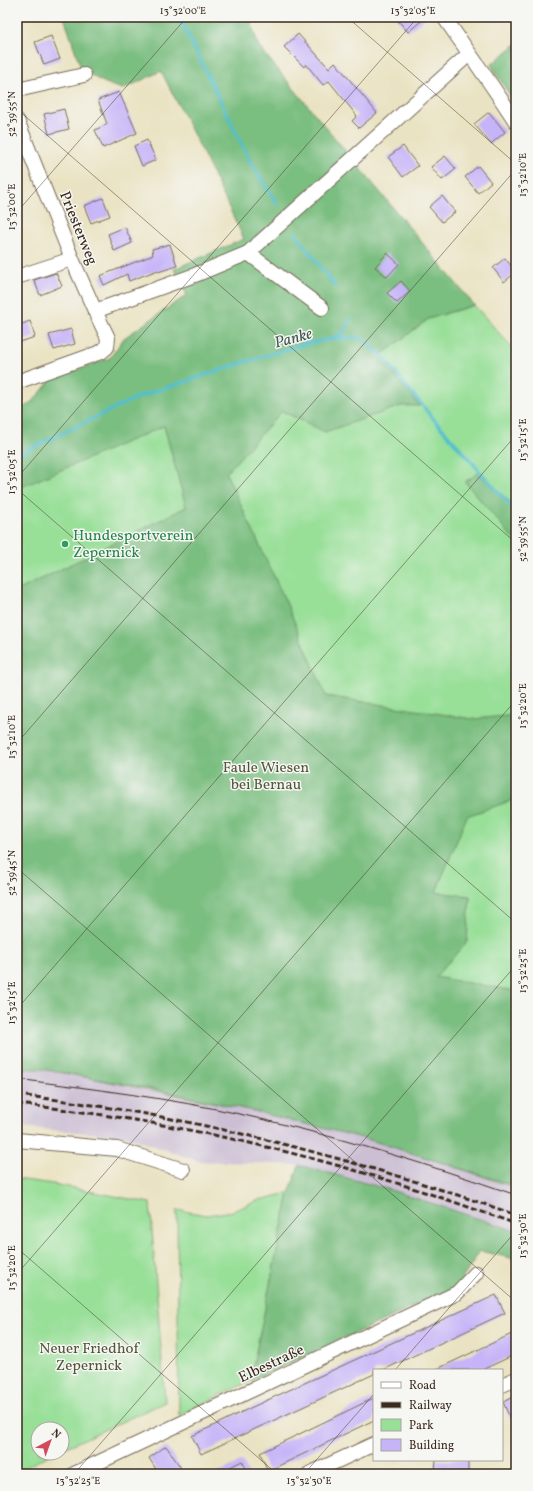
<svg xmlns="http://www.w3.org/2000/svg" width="533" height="1491" font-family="Vollkorn,serif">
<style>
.industrial{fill:#ccbfd4}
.green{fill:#98df98;stroke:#6a845b}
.forest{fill:#7abe80;stroke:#5a744f}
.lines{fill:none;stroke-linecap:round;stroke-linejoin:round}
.stream{stroke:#53bfcd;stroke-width:3.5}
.building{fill:#c6b4f8}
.minor-casing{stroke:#786b58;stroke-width:16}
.minor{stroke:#fff;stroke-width:14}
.tram{stroke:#3b2a1e;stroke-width:1}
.rail{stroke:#3b2a1e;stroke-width:3;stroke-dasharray:6 3;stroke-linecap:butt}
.ticks{fill:none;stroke:#3b2a1e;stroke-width:1;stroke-opacity:0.45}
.leisure-dot{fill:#2e9e5b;stroke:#f6f6f2;stroke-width:1.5}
.labels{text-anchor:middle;stroke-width:3;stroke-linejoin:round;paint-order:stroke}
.street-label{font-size:15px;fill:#3b2a1e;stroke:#f6f6f2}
.leisure-label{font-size:15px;fill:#27864d;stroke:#f6f6f2;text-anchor:start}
.park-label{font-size:15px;fill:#52573c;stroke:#f6f6f2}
.water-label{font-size:16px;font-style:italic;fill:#425753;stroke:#f6f6f2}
.neatline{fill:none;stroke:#3b2a1e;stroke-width:1.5}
.ticks-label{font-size:10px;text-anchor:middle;fill:#3b2a1e}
</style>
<rect width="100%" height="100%" fill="#f6f6f2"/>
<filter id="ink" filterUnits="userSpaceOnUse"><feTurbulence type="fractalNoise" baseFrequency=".025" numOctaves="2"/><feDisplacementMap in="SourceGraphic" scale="8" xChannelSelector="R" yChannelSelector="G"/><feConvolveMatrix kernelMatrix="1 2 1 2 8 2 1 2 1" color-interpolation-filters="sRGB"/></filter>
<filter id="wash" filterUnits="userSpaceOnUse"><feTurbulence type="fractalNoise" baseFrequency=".012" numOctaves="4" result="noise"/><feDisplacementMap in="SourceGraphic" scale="16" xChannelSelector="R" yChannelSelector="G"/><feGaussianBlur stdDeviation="0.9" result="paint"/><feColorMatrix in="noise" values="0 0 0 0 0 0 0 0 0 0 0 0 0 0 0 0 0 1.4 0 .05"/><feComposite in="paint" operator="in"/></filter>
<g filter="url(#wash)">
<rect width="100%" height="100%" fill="#eae3c3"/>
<!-- industrial -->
<path class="industrial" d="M17 1069H41L158 1090 249 1110 367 1139 496 1179 516 1186V1231L391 1190 299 1165 198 1161 125 1136 17 1127Z"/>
<!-- green -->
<g class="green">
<path d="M474 305 516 352V1188L364 1136 267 1113 39 1068 17 1067V485L168 417 417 328 428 319Z"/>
<path d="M17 1179 53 1184 150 1203 165 1402 62 1449V1429H38V1453H53L17 1472Z"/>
<path d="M289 1193 250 1381 179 1415 177 1210 207 1215 233 1211 259 1200Z"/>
</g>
<!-- forest -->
<g class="forest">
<path d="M64 17H249L259 47 474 305 428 319 379 357 420 406H401L325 432 282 411 226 473 286 602 326 696 473 719 516 715V799L467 816 436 892 470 896 467 942 435 977 516 991V1186L367 1139 249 1110 158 1090 41 1069H17V591L186 507 164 426 17 489V413L35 399 52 379 110 358 124 338 187 295 174 269 244 239 201 149 161 71 134 84 123 89 113 86 99 80 81 68Z"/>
<path d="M516 44V105L491 65Z"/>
<path d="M478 473 516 507V542L465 482Z"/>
<path d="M299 1165 391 1190 516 1231V1259L480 1251 457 1287 250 1381 289 1193Z"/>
</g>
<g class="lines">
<!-- stream -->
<g class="stream">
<path d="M179 17 251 163 277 204"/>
<path d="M295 233 335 286"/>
<path d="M333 338 345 331 350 319"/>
<path d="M17 455 138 397 242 363 305 344 332 339 356 337 367 342 382 356 431 416 516 512"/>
</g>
</g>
<g id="blocks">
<!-- building -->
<g class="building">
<path d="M395 17H426L408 32Z"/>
<path d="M298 34 329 68 335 62 377 113 359 128 352 121 357 116 329 81 323 85 306 64 304 67 284 47Z"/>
<path d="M51 36 60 59 44 65 35 42Z"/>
<path d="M119 92 137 133 103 148 95 130 107 124 98 100Z"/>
<path d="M64 109 69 129 49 134 44 114Z"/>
<path d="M489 112 505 132 491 144 474 124Z"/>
<path d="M147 140 156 160 142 166 134 146Z"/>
<path d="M403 146 418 166 403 177 388 157Z"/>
<path d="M445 156 456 169 442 180 431 167Z"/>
<path d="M478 166 491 182 478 193 465 177Z"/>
<path d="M442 196 455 212 442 222 429 207Z"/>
<path d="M103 198 110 216 91 223 84 206Z"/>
<path d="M125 227 132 243 114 251 108 234Z"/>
<path d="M170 244 177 266 158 272V270L129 281 127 274 104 285 100 276 153 255 152 249Z"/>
<path d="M387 253 399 264 387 277 375 267Z"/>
<path d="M505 258 516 272 504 282 493 268Z"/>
<path d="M56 273 62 286 40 295 34 280Z"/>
<path d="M401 281 410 291 397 303 387 293Z"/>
<path d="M30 321 35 337 17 343V326Z"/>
<path d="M71 329 75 344 54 350 49 335Z"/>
<path d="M496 1295 505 1313 383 1370H374V1374L201 1454 192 1436 248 1409Z"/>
<path d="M516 1332V1354L482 1370H435Z"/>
<path d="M516 1396V1432L503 1402Z"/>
<path d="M374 1398V1420L268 1471 260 1453Z"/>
<path d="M166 1446 181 1468 172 1474H159L149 1458Z"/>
<path d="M436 1460H468V1472L435 1471Z"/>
<path d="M242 1461 249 1474H216Z"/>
</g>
</g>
</g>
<g filter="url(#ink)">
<use href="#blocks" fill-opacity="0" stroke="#786b58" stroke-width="1"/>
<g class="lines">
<!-- minor casing -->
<g class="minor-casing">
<g id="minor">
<path d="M444 17C468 52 493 86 516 122"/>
<path d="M17 90 84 75"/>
<path d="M17 120 72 259 95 311 108 338 107 347 101 352 17 382"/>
<path d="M248 253 322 308"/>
<path d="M20 276 72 259"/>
<path d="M95 311 195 275 248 253 469 54"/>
<path d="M17 1140 117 1149 183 1170"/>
<path d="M502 1385 516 1379"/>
<path d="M74 1474 457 1293 476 1273"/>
<path d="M309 1474 374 1444"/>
</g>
</g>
<!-- minor -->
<use href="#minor" class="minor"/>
<!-- tram -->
<path class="tram" d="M17 1079C93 1089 169 1098 244 1115 336 1136 427 1164 516 1195"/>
<!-- rail -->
<g class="rail">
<path d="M17 1095C188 1114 354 1158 516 1215"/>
<path d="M17 1104C133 1116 252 1140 364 1173 415 1188 466 1206 516 1224"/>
</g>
</g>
</g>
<!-- ticks -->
<path class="ticks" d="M347 17 516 164M17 109 516 543M17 212 187 17M17 478 418 17M17 489 516 923M17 743 516 169M17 868 516 1302M17 1009 516 435M17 1248 277 1474M17 1274 516 700M395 1370 516 1231M74 1474 516 965M304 1474 374 1394"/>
<!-- markers -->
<circle class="leisure-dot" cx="65" cy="544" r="4"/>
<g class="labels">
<!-- street labels -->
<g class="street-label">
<text transform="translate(79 228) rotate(68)" y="5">Priesterweg</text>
<text transform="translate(271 1363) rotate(-25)" y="5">Elbestraße</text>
</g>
<!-- leisure labels -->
<g class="leisure-label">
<text x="73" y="540">Hundesportverein<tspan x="73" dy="17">Zepernick</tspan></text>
</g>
<!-- park labels -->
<g class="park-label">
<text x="266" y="772">Faule Wiesen<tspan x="266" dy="17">bei Bernau</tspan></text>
<text x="89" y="1353">Neuer Friedhof<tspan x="89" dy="17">Zepernick</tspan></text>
</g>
<!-- water labels -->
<g class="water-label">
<text transform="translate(293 337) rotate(-15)" y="6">Panke</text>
</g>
</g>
<!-- margin -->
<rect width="533" height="1491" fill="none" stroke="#f6f6f2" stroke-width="44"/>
<!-- legend -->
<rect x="373" y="1369" width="130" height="92" fill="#f6f6f2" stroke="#aba49d"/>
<rect x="381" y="1382" width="20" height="6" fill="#ffffff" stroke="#aba49d"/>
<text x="409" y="1389" font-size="12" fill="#3b2a1e">Road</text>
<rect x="381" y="1402" width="20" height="6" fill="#3b2a1e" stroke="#aba49d"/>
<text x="409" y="1409" font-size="12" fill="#3b2a1e">Railway</text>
<rect x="381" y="1419" width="20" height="12" fill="#98df98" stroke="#aba49d"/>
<text x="409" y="1429" font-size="12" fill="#3b2a1e">Park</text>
<rect x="381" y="1439" width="20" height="12" fill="#c6b4f8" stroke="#aba49d"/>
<text x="409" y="1449" font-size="12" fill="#3b2a1e">Building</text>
<!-- north arrow -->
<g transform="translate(50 1441) rotate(41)"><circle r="19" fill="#f6f6f2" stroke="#aba49d"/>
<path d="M0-3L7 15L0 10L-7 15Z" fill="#d1495b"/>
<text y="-6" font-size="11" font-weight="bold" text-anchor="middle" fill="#3b2a1e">N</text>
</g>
<rect x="22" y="22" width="489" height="1447" class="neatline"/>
<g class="ticks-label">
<text x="183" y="14">13°32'00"E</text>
<text x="413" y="14">13°32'05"E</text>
<text transform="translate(11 114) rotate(-90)" y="4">52°39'55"N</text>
<text transform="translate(522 175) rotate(-90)" y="4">13°32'10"E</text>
<text transform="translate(11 207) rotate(-90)" y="4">13°32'00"E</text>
<text transform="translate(522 440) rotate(-90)" y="4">13°32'15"E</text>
<text transform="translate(11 472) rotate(-90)" y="4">13°32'05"E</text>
<text transform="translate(522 539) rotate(-90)" y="4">52°39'55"N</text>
<text transform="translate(522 706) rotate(-90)" y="4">13°32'20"E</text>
<text transform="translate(11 737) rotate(-90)" y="4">13°32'10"E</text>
<text transform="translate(11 873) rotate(-90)" y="4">52°39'45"N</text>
<text transform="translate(522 971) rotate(-90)" y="4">13°32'25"E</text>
<text transform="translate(11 1003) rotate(-90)" y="4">13°32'15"E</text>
<text transform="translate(522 1236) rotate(-90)" y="4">13°32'30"E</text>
<text transform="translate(11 1268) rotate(-90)" y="4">13°32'20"E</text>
<text x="78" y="1484">13°32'25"E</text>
<text x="309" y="1484">13°32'30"E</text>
</g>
</svg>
